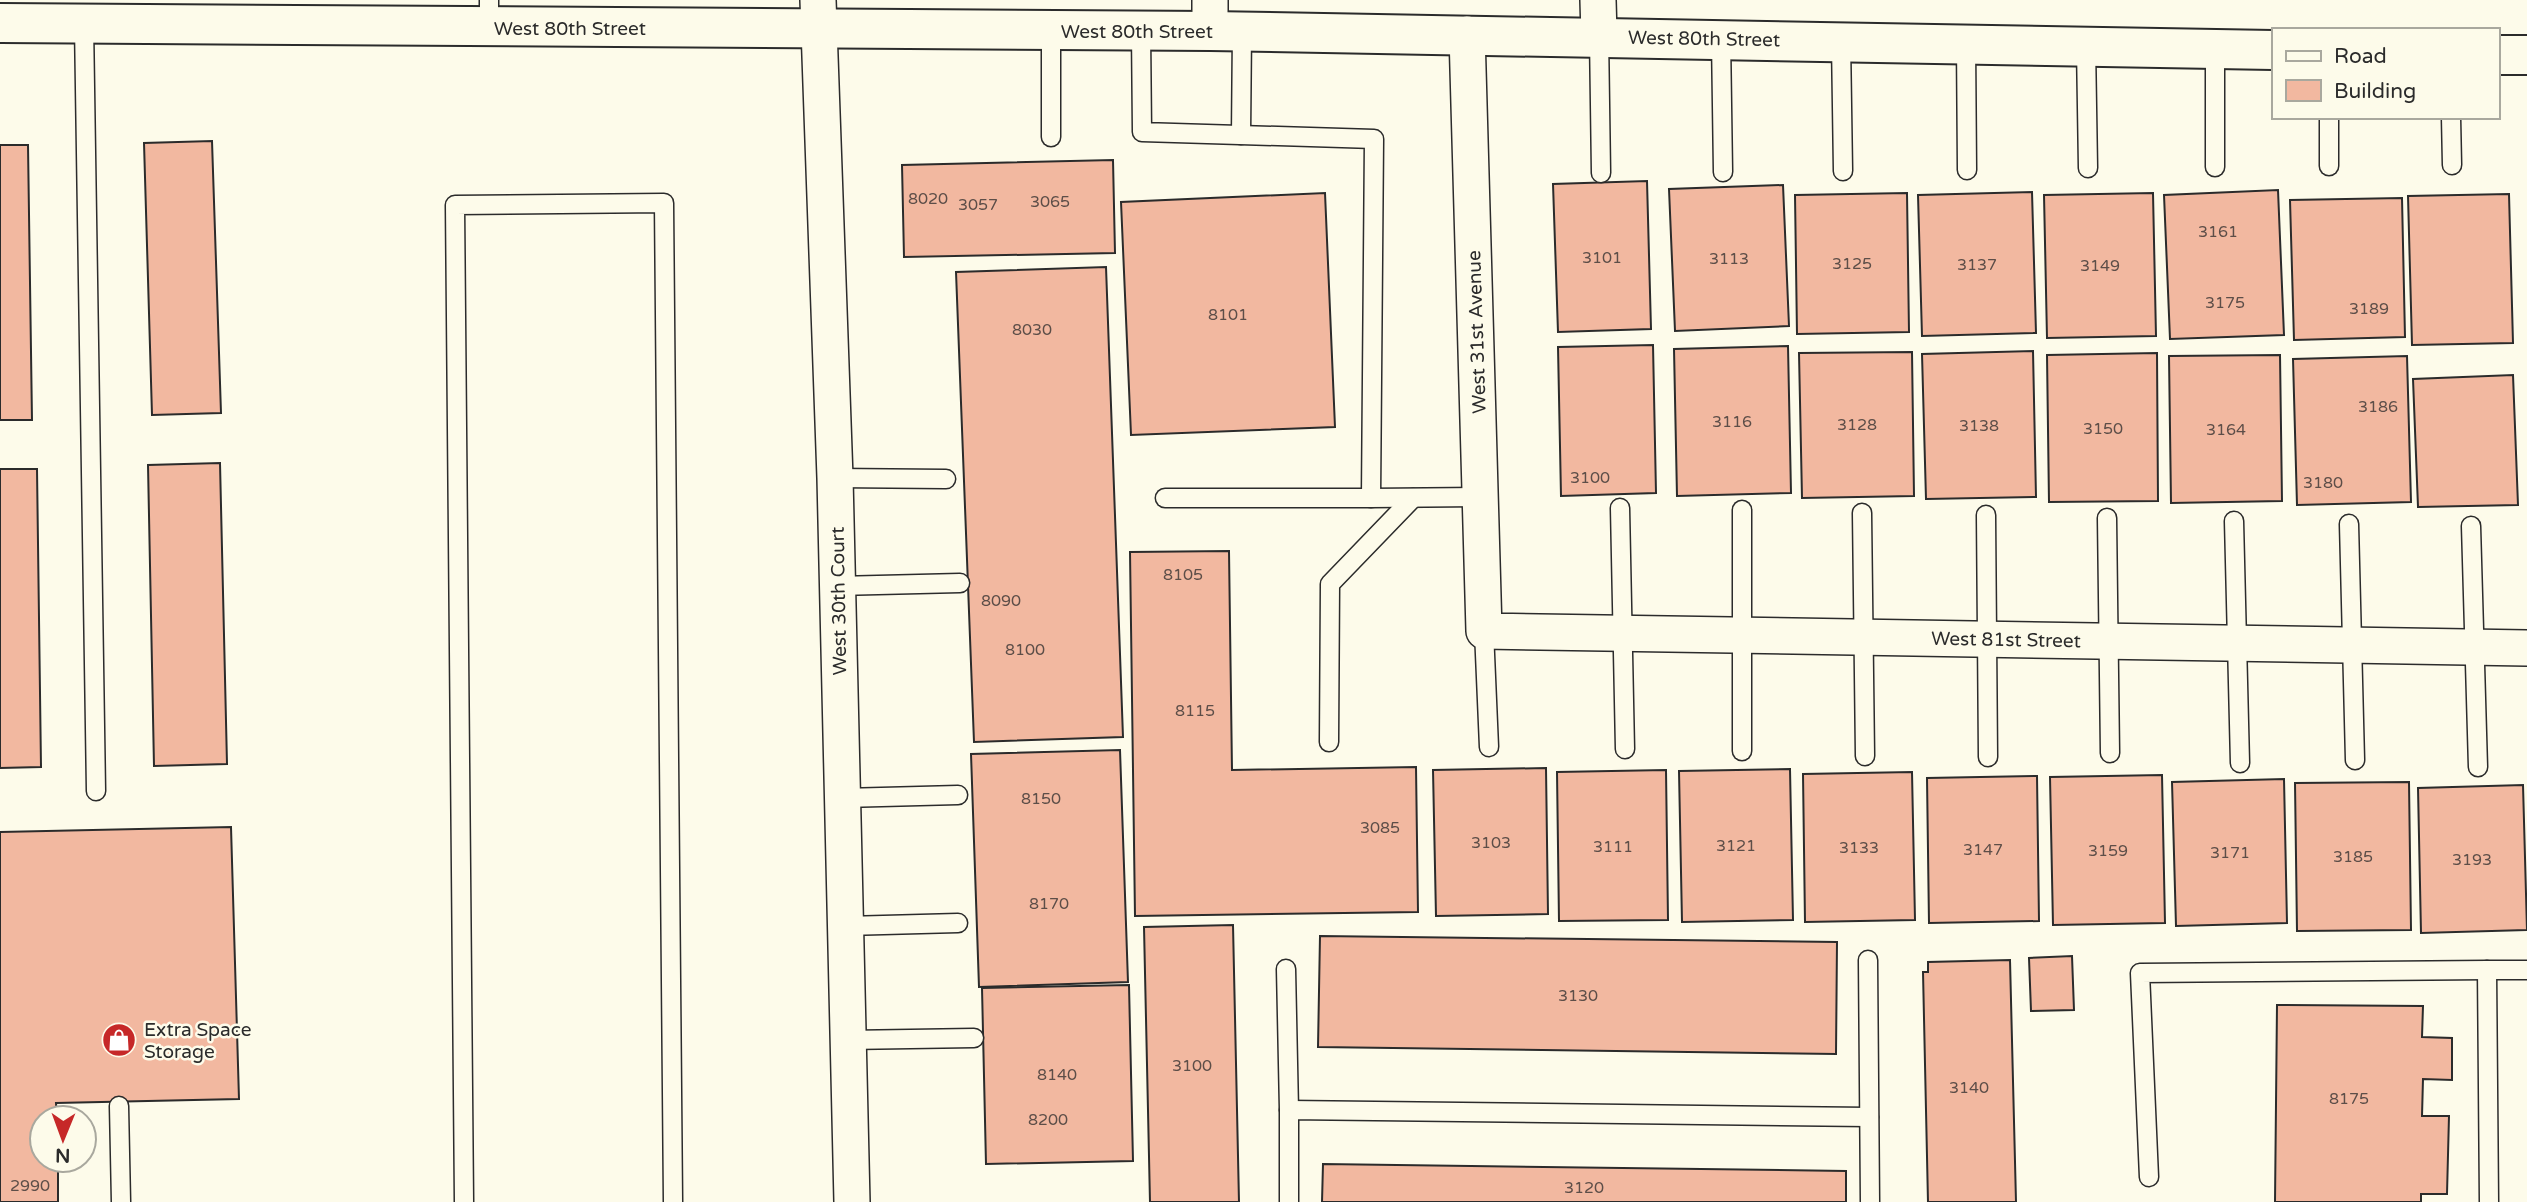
<svg xmlns="http://www.w3.org/2000/svg" width="2527" height="1202" font-family="'Varela Round',sans-serif">
<style>
.building{fill:#f2b8a0;stroke:#2b2b2b;stroke-width:2}
.lines{fill:none;stroke-linecap:round;stroke-linejoin:round}
.service-casing{stroke:#2b2b2b;stroke-width:21}
.minor-casing{stroke:#2b2b2b;stroke-width:38}
.tertiary-casing{stroke:#2b2b2b;stroke-width:42}
.service{stroke:#fdfbea;stroke-width:18}
.minor{stroke:#fdfbea;stroke-width:35}
.tertiary{stroke:#fdfbea;stroke-width:38}
.labels{text-anchor:middle;stroke-width:5;stroke-linejoin:round;paint-order:stroke}
.number-label{font-size:16px;fill:#5d4e48}
.street-label{font-size:19px;fill:#2b2b2b;stroke:#fdfbea}
.poi-label{font-size:19px;fill:#2b2b2b;stroke:#fdfbea;text-anchor:start}
</style>
<rect width="100%" height="100%" fill="#fdfbea"/>
<!-- building -->
<g class="building">
<path d="M212 141 221 413 152 415 144 143Z"/>
<path d="M0 145H28L32 420H0Z"/>
<path d="M1113 160 1115 253 904 257 902 165Z"/>
<path d="M1647 181 1651 329 1558 332 1553 184Z"/>
<path d="M1783 185 1789 326 1675 331 1669 189Z"/>
<path d="M2278 190 2284 335 2170 339 2164 195Z"/>
<path d="M2032 192 2036 333 1922 336 1918 195Z"/>
<path d="M1325 193 1335 427 1131 435 1121 202Z"/>
<path d="M1907 193 1909 332 1797 334 1795 195Z"/>
<path d="M2153 193 2156 336 2047 338 2044 195Z"/>
<path d="M2509 194 2513 343 2412 345 2408 196Z"/>
<path d="M2402 198 2405 337 2294 340 2290 200Z"/>
<path d="M1106 267 1123 737 974 742 956 272Z"/>
<path d="M1653 345 1656 493 1561 496 1558 347Z"/>
<path d="M1788 346 1791 493 1677 496 1674 349Z"/>
<path d="M2033 351 2036 497 1926 499 1922 354Z"/>
<path d="M1912 352 1914 496 1802 498 1799 353Z"/>
<path d="M2157 353 2158 501 2049 502 2047 355Z"/>
<path d="M2280 355 2282 501 2171 503 2169 356Z"/>
<path d="M2407 356 2411 502 2297 505 2293 359Z"/>
<path d="M2513 375 2518 505 2418 507 2413 379Z"/>
<path d="M220 463 227 764 154 766 148 465Z"/>
<path d="M0 469H37L41 767 0 768Z"/>
<path d="M1229 551 1232 770 1416 767 1418 912 1135 916 1130 552Z"/>
<path d="M1120 750 1128 982 979 987 971 754Z"/>
<path d="M1546 768 1548 914 1436 916 1433 770Z"/>
<path d="M1790 769 1793 920 1682 922 1679 771Z"/>
<path d="M1666 770 1668 920 1559 921 1557 772Z"/>
<path d="M1912 772 1915 920 1805 922 1803 774Z"/>
<path d="M2162 775 2165 923 2053 925 2050 777Z"/>
<path d="M2037 776 2039 921 1929 923 1927 778Z"/>
<path d="M2284 779 2287 923 2176 926 2172 782Z"/>
<path d="M2409 782 2411 930 2297 931 2295 783Z"/>
<path d="M2523 785 2527 930 2421 933 2418 788Z"/>
<path d="M231 827 239 1099 56 1103 57 1118H42V1160H58V1202H0V832Z"/>
<path d="M1233 925 1239 1202H1150L1144 927Z"/>
<path d="M1320 936 1837 942 1836 1054 1318 1047Z"/>
<path d="M2072 956 2074 1010 2031 1011 2029 958Z"/>
<path d="M2010 960 2016 1202H1928L1923 972H1928V962Z"/>
<path d="M1129 985 1133 1161 986 1164 982 988Z"/>
<path d="M2277 1005 2423 1006 2422 1037 2452 1038V1080L2423 1079 2422 1116H2449L2447 1194H2421V1202H2275Z"/>
<path d="M1323 1164 1846 1171V1202H1322Z"/>
</g>
<g class="lines">
<!-- service casing -->
<g class="service-casing">
<g id="service">
<path d="M84 24 96 791"/>
<path d="M489 27V0"/>
<path d="M1141 31 1142 132 1374 139 1371 498 1480 497"/>
<path d="M1599 35 1601 173"/>
<path d="M1721 38 1723 172"/>
<path d="M1841 41 1843 171"/>
<path d="M1966 43 1967 170"/>
<path d="M2086 46 2088 168"/>
<path d="M2215 49V167"/>
<path d="M2329 117V166"/>
<path d="M2451 117 2452 165"/>
<path d="M1241 135 1242 31"/>
<path d="M1051 137V30"/>
<path d="M835 478 946 479"/>
<path d="M1165 498H1371"/>
<path d="M1620 508 1625 749"/>
<path d="M1862 513 1865 756"/>
<path d="M1986 515 1988 757"/>
<path d="M2107 518 2110 753"/>
<path d="M2234 521 2240 763"/>
<path d="M2349 524 2355 760"/>
<path d="M2471 526 2478 767"/>
<path d="M837 586 960 583"/>
<path d="M1484 631 1489 747"/>
<path d="M1329 742 1330 584 1413 498"/>
<path d="M1742 751V510"/>
<path d="M843 798 958 795"/>
<path d="M846 926 958 923"/>
<path d="M1868 960 1870 1202"/>
<path d="M1286 969 1289 1110"/>
<path d="M847 1040 974 1038"/>
<path d="M119 1106 121 1202"/>
<path d="M2149 1177 2140 973 2487 970"/>
<path d="M464 1202 455 205 664 203 673 1202"/>
<path d="M1289 1202V1110L1869 1117"/>
<path d="M2489 1202 2487 970H2527"/>
</g>
</g>
<!-- minor casing -->
<g class="minor-casing">
<g id="minor">
<path d="M818 0 835 478 852 1202"/>
<path d="M1210 0V31"/>
<path d="M1598 0 1599 35"/>
<path d="M1467 34 1484 631 2527 648"/>
</g>
</g>
<!-- tertiary casing -->
<g class="tertiary-casing">
<g id="tertiary">
<path d="M0 23 1210 31 2273 50"/>
<path d="M2497 55H2527"/>
</g>
</g>
<!-- service -->
<use href="#service" class="service"/>
<!-- minor -->
<use href="#minor" class="minor"/>
<!-- tertiary -->
<use href="#tertiary" class="tertiary"/>
</g>
<!-- icons -->
<defs>
<g id="shop-disc" transform="scale(1.75)"><circle r="9.5" fill="#c62828" stroke="#fdfbea"/><path d="M-5-2.5h2.3a2.7 3.5 0 0 1 5.4 0H5L5.5 6h-11ZM-1.5-2.5h3a1.5 2.3 0 0 0-3 0Z" fill="#fff"/></g>
</defs>
<g fill-rule="evenodd">
<use href="#shop-disc" x="119" y="1040"/>
</g>
<g class="labels">
<!-- number labels -->
<g class="number-label">
<text x="928" y="204">8020</text>
<text x="1050" y="207">3065</text>
<text x="978" y="210">3057</text>
<text x="2218" y="237">3161</text>
<text x="1602" y="263">3101</text>
<text x="1729" y="264">3113</text>
<text x="1852" y="269">3125</text>
<text x="1977" y="270">3137</text>
<text x="2100" y="271">3149</text>
<text x="2225" y="308">3175</text>
<text x="2369" y="314">3189</text>
<text x="1228" y="320">8101</text>
<text x="1032" y="335">8030</text>
<text x="2378" y="412">3186</text>
<text x="1732" y="427">3116</text>
<text x="1857" y="430">3128</text>
<text x="1979" y="431">3138</text>
<text x="2103" y="434">3150</text>
<text x="2226" y="435">3164</text>
<text x="1590" y="483">3100</text>
<text x="2323" y="488">3180</text>
<text x="1183" y="580">8105</text>
<text x="1001" y="606">8090</text>
<text x="1025" y="655">8100</text>
<text x="1195" y="716">8115</text>
<text x="1041" y="804">8150</text>
<text x="1380" y="833">3085</text>
<text x="1491" y="848">3103</text>
<text x="1736" y="851">3121</text>
<text x="1613" y="852">3111</text>
<text x="1859" y="853">3133</text>
<text x="1983" y="855">3147</text>
<text x="2108" y="856">3159</text>
<text x="2230" y="858">3171</text>
<text x="2353" y="862">3185</text>
<text x="2472" y="865">3193</text>
<text x="1049" y="909">8170</text>
<text x="1578" y="1001">3130</text>
<text x="1192" y="1071">3100</text>
<text x="1057" y="1080">8140</text>
<text x="1969" y="1093">3140</text>
<text x="2349" y="1104">8175</text>
<text x="1048" y="1125">8200</text>
<text x="30" y="1191">2990</text>
<text x="1584" y="1193">3120</text>
</g>
<!-- street labels -->
<g class="street-label">
<text x="570" y="35">West 80th Street</text>
<text x="1137" y="38">West 80th Street</text>
<text transform="translate(1704 38) rotate(1)" y="7">West 80th Street</text>
<text transform="translate(1476 332) rotate(-92)" y="7">West 31st Avenue</text>
<text transform="translate(838 601) rotate(-91)" y="7">West 30th Court</text>
<text transform="translate(2006 639) rotate(1)" y="7">West 81st Street</text>
</g>
<!-- poi labels -->
<g class="poi-label">
<text x="144" y="1036">Extra Space<tspan x="144" dy="22">Storage</tspan></text>
</g>
</g>
<!-- legend -->
<rect x="2272" y="28" width="228" height="91" fill="#fdfbea" stroke="#a9a89e" stroke-width="2"/>
<rect x="2286" y="51" width="35" height="10" fill="#fdfbea" stroke="#a9a89e" stroke-width="2"/>
<text x="2334" y="63" font-size="21" fill="#2b2b2b">Road</text>
<rect x="2286" y="80" width="35" height="21" fill="#f2b8a0" stroke="#a9a89e" stroke-width="2"/>
<text x="2334" y="98" font-size="21" fill="#2b2b2b">Building</text>
<!-- north arrow -->
<g transform="translate(63 1139) rotate(181)"><circle r="33" fill="#fdfbea" stroke="#a9a89e" stroke-width="2"/>
<path d="M0-5L12 26L0 18L-12 26Z" fill="#c62828"/>
<text y="-10" font-size="19" font-weight="bold" text-anchor="middle" fill="#2b2b2b">N</text>
</g>
</svg>
